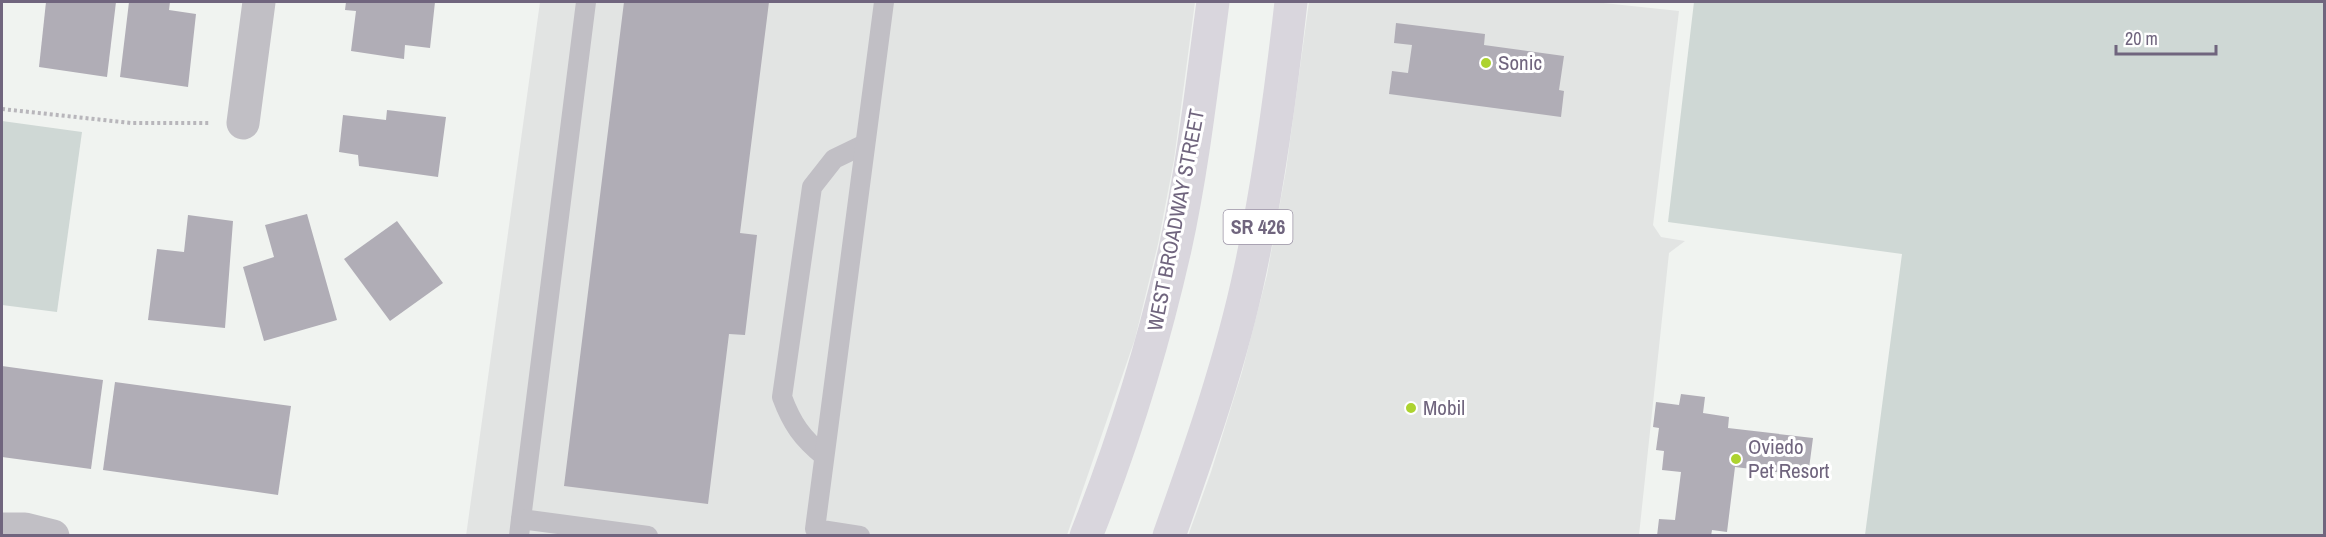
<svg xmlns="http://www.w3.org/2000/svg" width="2326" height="537" font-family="'Archivo Narrow',sans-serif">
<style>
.built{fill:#e2e4e3}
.green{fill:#cfd8d5}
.building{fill:#b0adb6}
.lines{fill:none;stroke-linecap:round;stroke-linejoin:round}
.path{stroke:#b8b6bb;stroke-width:4;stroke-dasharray:3 3;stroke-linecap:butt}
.lane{stroke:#c1bfc5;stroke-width:20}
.street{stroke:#c1bfc5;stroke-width:33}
.primary{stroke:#d9d6dd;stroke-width:33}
.poi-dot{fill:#add330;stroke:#fff;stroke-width:2}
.labels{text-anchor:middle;stroke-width:6;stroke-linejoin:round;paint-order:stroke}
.shield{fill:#fff;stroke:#9b93a5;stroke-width:1.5}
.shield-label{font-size:20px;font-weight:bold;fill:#70657e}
.poi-label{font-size:21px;fill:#70657e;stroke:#fff;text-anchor:start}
.street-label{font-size:21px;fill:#70657e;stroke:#fff}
</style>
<rect width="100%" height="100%" fill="#f0f3f0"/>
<!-- built -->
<g class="built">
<path d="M540 2H1195L1174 160 1158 244 1135 339 1067 535 466 536Z"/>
<path d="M1309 2H1594L1679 11 1653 225 1661 237 1685 241 1669 253 1639 535 1188 536 1211 472 1242 372 1267 275 1286 170Z"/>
</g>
<!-- green -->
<g class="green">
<path d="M1694 2H2324V535H1865L1902 254 1668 222Z"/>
<path d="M2 121 82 132 57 312 2 305Z"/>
</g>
<!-- building -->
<g class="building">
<path d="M46 2H116L107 77 39 67Z"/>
<path d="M129 2H170L169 10 196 14 188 87 120 77Z"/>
<path d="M346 2H435L430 48 405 45 404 59 351 51 356 11 345 10Z"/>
<path d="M624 2H769L740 233 757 235 745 335 729 334 708 504 564 486Z"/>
<path d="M1396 23 1485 34 1484 45 1564 56 1559 90 1564 91 1561 117 1389 94 1392 71 1408 73 1412 45 1394 43Z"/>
<path d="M387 110 446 117 438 177 359 166 358 155 339 152 343 115 386 120Z"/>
<path d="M307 214 337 320 264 341 243 267 274 257 265 225Z"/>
<path d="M188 215 233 221 225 328 148 320 157 249 184 252Z"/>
<path d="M397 221 443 283 390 321 344 259Z"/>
<path d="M2 366 103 380 91 469 2 457Z"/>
<path d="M115 382 291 406 278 495 103 470Z"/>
<path d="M1681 394 1705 397 1703 413 1729 417 1728 428 1813 438 1808 476 1735 467 1727 532 1712 530 1711 536H1657L1659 519 1675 520 1681 472 1662 470 1664 451 1656 450 1659 428 1653 427 1656 402 1679 405Z"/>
</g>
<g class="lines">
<!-- path -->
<path class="path" d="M2 109 131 123H210"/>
<!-- lane -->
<g class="lane">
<path d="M824 456C802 438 792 424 782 397L812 187 834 159 865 144"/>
<path d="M521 519 586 2"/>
<path d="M519 536 521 519 648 536"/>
<path d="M860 536 815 529 884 2"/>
</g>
<!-- street -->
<g class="street">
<path d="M243 123 259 2"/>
<path d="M2 529H25L53 536"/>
</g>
<!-- primary -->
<g class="primary">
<path d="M1086 536C1123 443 1153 346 1175 249 1193 167 1202 84 1213 2"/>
<path d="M1169 536C1200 449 1231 361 1250 271 1269 182 1281 92 1291 2"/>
</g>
</g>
<!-- markers -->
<g class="poi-dot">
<circle cx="1486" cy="63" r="6"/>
<circle cx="1411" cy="408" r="6"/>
<circle cx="1736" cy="459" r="6"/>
</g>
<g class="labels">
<!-- shield labels -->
<rect class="shield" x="1223.5" y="210" width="69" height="34" rx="4.5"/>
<g class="shield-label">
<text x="1258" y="234">SR 426</text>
</g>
<!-- poi labels -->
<g class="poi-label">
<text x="1498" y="70">Sonic</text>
<text x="1423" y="415">Mobil</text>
<text x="1748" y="454">Oviedo<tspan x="1748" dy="24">Pet Resort</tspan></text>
</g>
<!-- street labels -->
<g class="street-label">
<text transform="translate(1176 220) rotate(-79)" y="7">WEST BROADWAY STREET</text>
</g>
</g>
<!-- border -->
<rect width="2326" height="537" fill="none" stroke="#70657e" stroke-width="6"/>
<!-- scale -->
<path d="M2116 45v9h100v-9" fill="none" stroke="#70657e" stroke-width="3"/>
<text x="2125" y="45" font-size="18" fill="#70657e" stroke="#ffffff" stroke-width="4.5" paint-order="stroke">20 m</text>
</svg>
